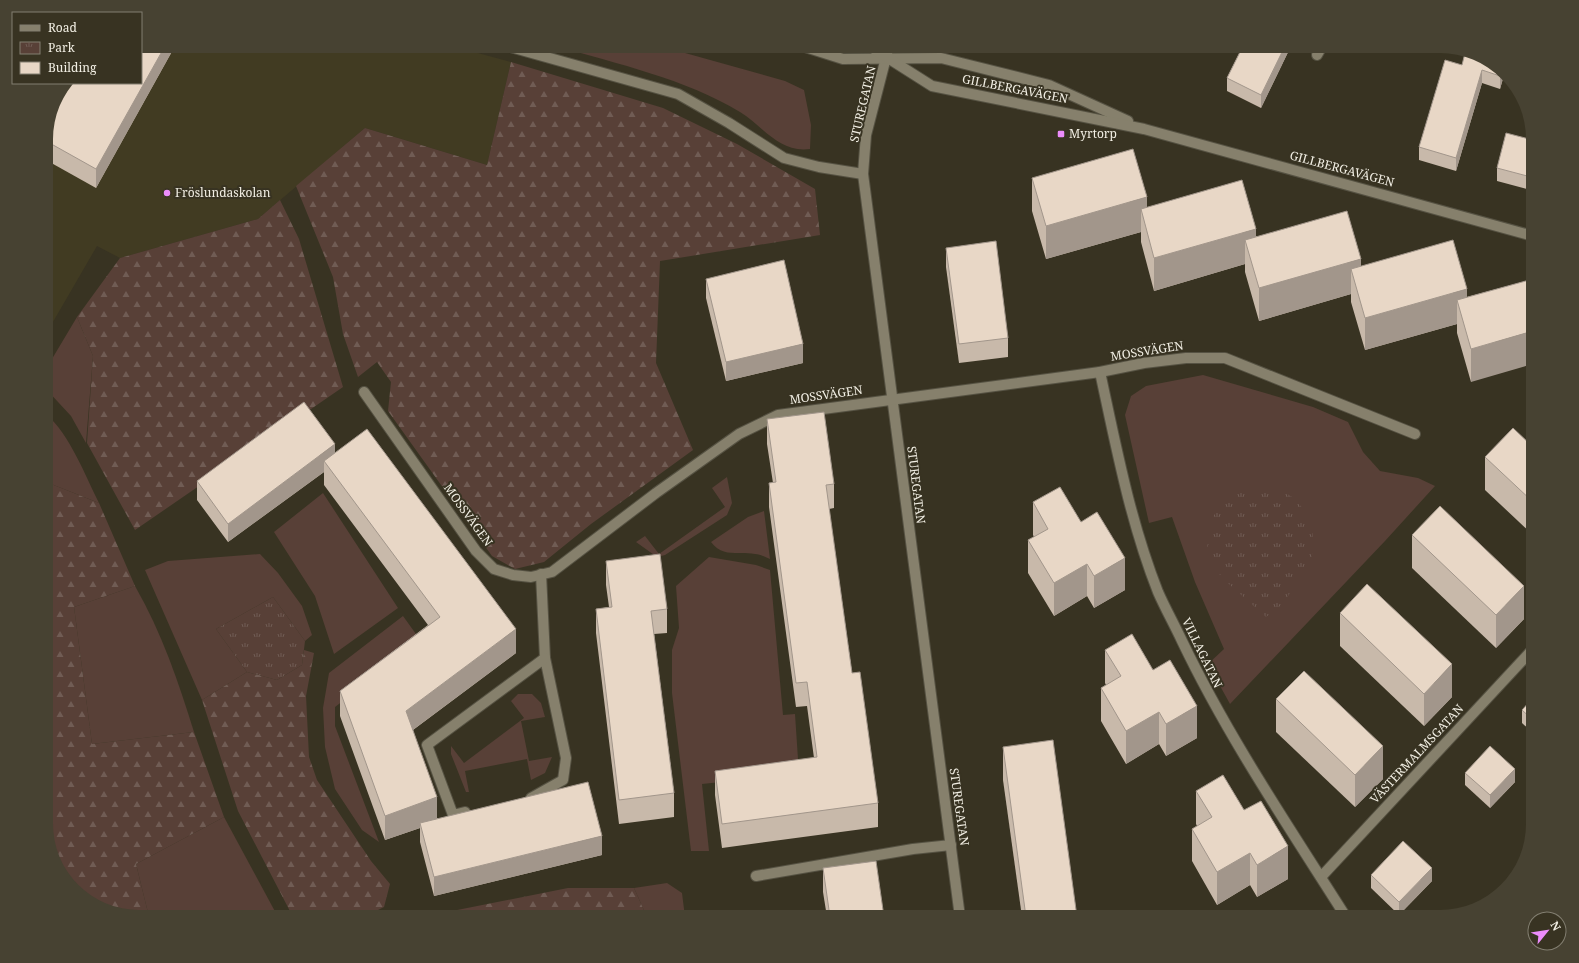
<svg xmlns="http://www.w3.org/2000/svg" width="1579" height="963" font-family="'Noto Serif',serif">
<style>
.built{fill:#413b22}
.green{fill:#584037}
.forest{fill:url(#forest-firs)}
.park{fill:url(#park-tufts)}
.lines{fill:none;stroke-linecap:round;stroke-linejoin:round}
.service-casing{stroke:#565243;stroke-width:12}
.minor-casing{stroke:#565243;stroke-width:12}
.tertiary-casing{stroke:#565243;stroke-width:12}
.service{stroke:#86806c;stroke-width:10}
.minor{stroke:#86806c;stroke-width:10}
.tertiary{stroke:#86806c;stroke-width:10}
.wall{fill:#c8b9aa}
.shaded-wall{fill:#a2968b}
.building{fill:#e8d7c6;stroke:#a2968b}
.poi-dot{fill:#ec8cfb;stroke:#383322;stroke-width:1.5}
.labels{text-anchor:middle;stroke-width:4;stroke-linejoin:round;paint-order:stroke}
.street-label{font-size:12px;fill:#f2efe4;stroke:#383322}
.poi-label{font-size:12px;fill:#f2efe4;stroke:#383322;text-anchor:start}
</style>
<defs>
<pattern id="forest-firs" width="22" height="20" patternUnits="userSpaceOnUse"><rect width="22" height="20" fill="#584037"/><path d="M5 1l3.5 6h-7zM16 11l3.5 6h-7z" fill="#705c54"/></pattern>
<pattern id="park-tufts" width="24" height="20" patternUnits="userSpaceOnUse"><rect width="24" height="20" fill="#584037"/><path d="M3 7l-1-3M5 7V3M7 7l1-3M15 17l-1-3M17 17v-4M19 17l1-3" fill="none" stroke="#705c54"/></pattern>
</defs>
<rect width="100%" height="100%" fill="#383322"/>
<!-- built -->
<path class="built" d="M141 46H452L511 62 487 165 365 128 258 219 120 258 97 246 46 334V133L141 83Z"/>
<!-- green -->
<g class="green">
<path d="M557 46H660L785 81 804 90 811 125 810 149C779 153 764 127 740 112 686 79 617 64 557 46Z"/>
<path d="M77 317 93 356 86 443 71 416 46 389V369Z"/>
<path d="M1203 375 1313 407 1348 422 1363 452 1380 471 1418 478 1435 486 1385 541 1230 704 1208 664 1224 649 1195 582 1172 517 1149 523 1125 415 1131 396 1146 386Z"/>
<path d="M46 414C70 435 85 475 99 503L46 482Z"/>
<path d="M727 477 732 503 727 515 665 555 657 557 636 542 645 536 659 554 725 507 712 488Z"/>
<path d="M323 493 398 608 334 654 315 596 274 532Z"/>
<path d="M764 511 770 559C765 557 760 554 755 554 738 551 723 558 711 542L748 517Z"/>
<path d="M260 554 278 573 302 606 312 635 305 641 273 597 216 629 247 672 202 700 145 570 168 561Z"/>
<path d="M709 557 756 565 770 570 783 715 795 714 799 774 702 784 709 851H691L672 693V650L679 628 676 586Z"/>
<path d="M135 586C162 633 178 681 194 732L92 744 74 607Z"/>
<path d="M403 616 421 641 335 707V726L379 842 362 830 335 789 325 747 323 708 329 673Z"/>
<path d="M518 694H532L541 703 545 717 521 721 529 761 552 757 545 773 531 780 527 759 465 771 469 792H466L451 754V746L464 763 524 718 511 701Z"/>
<path d="M224 817 278 917H149L136 864Z"/>
<path d="M667 883 682 893 685 917H647L634 888Z"/>
</g>
<!-- forest -->
<g class="forest">
<path d="M511 62 663 108 737 144 815 189 820 235 660 261 656 363 693 450 591 524 544 562 515 569 492 556 388 411 391 382 377 362 358 377 343 334 333 277 296 186 365 128 487 165Z"/>
<path d="M280 200 299 239 343 387 135 530 87 443 93 356 77 317 120 258 258 219Z"/>
<path d="M46 482 99 503 135 586 74 607 92 744 194 732 224 817 136 864 149 917H139L92 904 59 871 46 830Z"/>
<path d="M304 650 314 653 306 696 309 757 317 780 371 861 390 884 384 907 364 917H293L238 811 202 700 247 672 277 680 302 665Z"/>
<path d="M568 888H634L647 917H422Z"/>
</g>
<!-- park -->
<g class="park">
<path d="M1265 486 1283 491 1295 499 1308 515 1313 535 1312 556 1284 603 1266 617 1221 577 1207 551 1209 528 1217 508 1230 496 1247 488Z"/>
<path d="M273 597 305 641 302 665 277 680 247 672 216 629Z"/>
</g>
<g class="lines">
<!-- service casing -->
<g class="service-casing">
<g id="service">
<path d="M507 46 678 94 729 123 784 158 819 167 863 174"/>
<path d="M1317 55 1322 46"/>
<path d="M531 798 563 780 566 758 545 658 541 574"/>
<path d="M465 812 453 815 427 745 545 658"/>
<path d="M756 876 913 849 951 845"/>
</g>
</g>
<!-- minor casing -->
<g class="minor-casing">
<g id="minor">
<path d="M889 46 866 135 863 174 960 917"/>
<path d="M1100 372C1116 446 1130 521 1158 592 1165 608 1174 624 1182 641 1228 737 1289 827 1346 917"/>
<path d="M364 392 476 551 494 569 513 575 531 577 552 572 656 493 739 434 778 415 1100 372 1144 363 1186 358H1225L1415 434"/>
<path d="M1321 877 1533 649"/>
</g>
</g>
<!-- tertiary casing -->
<g class="tertiary-casing">
<g id="tertiary">
<path d="M802 46 843 59 941 58 1049 85 1128 121"/>
<path d="M869 46 932 86 1144 129 1533 236"/>
</g>
</g>
<!-- service -->
<use href="#service" class="service"/>
<!-- minor -->
<use href="#minor" class="minor"/>
<!-- tertiary -->
<use href="#tertiary" class="tertiary"/>
</g>
<!-- wall -->
<g class="wall">
<path d="M141 46H175L96 188 46 160V133Z"/>
<path d="M1243 46H1291L1261 108 1227 91V78Z"/>
<path d="M1462 65 1504 75 1500 89 1482 83 1456 171 1419 160V147Z"/>
<path d="M1533 140V184L1531 190 1497 181V168Z"/>
<path d="M1032 178 1147 207 1256 236 1467 297 1533 279 1471 382 1457 333V324L1365 350 1351 302V294L1259 321 1245 272V264L1154 291 1141 242V232L1046 259 1032 211Z"/>
<path d="M946 248 1008 338V357L959 363 946 267Z"/>
<path d="M706 279 803 363 726 381 706 298Z"/>
<path d="M767 419 834 484V508L829 509 852 673 878 803V827L722 848 715 795V771L814 758 807 706 796 707 769 507V483H773L767 444Z"/>
<path d="M1533 447V535L1485 490V457Z"/>
<path d="M335 452 516 653 413 730 437 818 602 855 434 896 420 842V828L385 840 340 716V691L428 625 324 485V472L228 542 197 500V481Z"/>
<path d="M1033 502 1081 522 1125 590 1094 608 1087 596 1054 616 1028 573V540L1034 537 1033 535Z"/>
<path d="M1412 535 1524 619 1496 648 1412 568Z"/>
<path d="M606 561 667 609V633L654 634 674 793V817L619 824 596 633V609L609 607 606 585Z"/>
<path d="M1340 613 1452 697 1424 726 1340 646Z"/>
<path d="M1105 650 1153 670 1197 738 1166 756 1159 744 1126 764 1101 721V688L1106 685 1105 683Z"/>
<path d="M1533 698V733L1522 723V710Z"/>
<path d="M1276 699 1383 779 1355 807 1276 732Z"/>
<path d="M1003 747 1077 917H1022L1003 780Z"/>
<path d="M1465 773 1515 782 1490 808 1465 785Z"/>
<path d="M1196 791 1244 810 1288 879 1257 897 1250 885 1217 905 1192 861V829L1197 826 1196 824Z"/>
<path d="M823 868 884 917H827L823 892Z"/>
<path d="M1371 875 1432 881 1399 915 1371 888Z"/>
</g>
<!-- shaded-wall -->
<g class="shaded-wall">
<path d="M165 46H175L96 188V169Z"/>
<path d="M1285 46H1291L1261 108V95Z"/>
<path d="M1482 70V83L1456 171V158Z"/>
<path d="M1501 72 1504 75 1500 89V76Z"/>
<path d="M1533 171V184L1531 190V177Z"/>
<path d="M1147 197V230L1141 209V232L1046 259V226Z"/>
<path d="M1256 229V261L1245 240V264L1154 291V258Z"/>
<path d="M1361 259V292L1351 269V294L1259 321V288Z"/>
<path d="M1467 289V321L1457 300V324L1365 350V318Z"/>
<path d="M1533 331V364L1471 382V349Z"/>
<path d="M803 344V363L726 381V362Z"/>
<path d="M335 444V463L324 461V472L228 542V524Z"/>
<path d="M1125 558V590L1094 608V576Z"/>
<path d="M1087 564V596L1054 616V583Z"/>
<path d="M1524 586V619L1496 648V615Z"/>
<path d="M516 629V653L406 735V711Z"/>
<path d="M1452 664V697L1424 726V694Z"/>
<path d="M1197 706V738L1166 756V724Z"/>
<path d="M1159 712V744L1126 764V731Z"/>
<path d="M1383 746V779L1355 807V775Z"/>
<path d="M1515 769V782L1490 808V795Z"/>
<path d="M437 797V821L420 823V828L385 840V816Z"/>
<path d="M602 836V855L434 896V877Z"/>
<path d="M1288 846V879L1257 897V865Z"/>
<path d="M1250 853V885L1217 905V872Z"/>
<path d="M1432 868V881L1399 915V902Z"/>
</g>
<!-- building -->
<g class="building">
<path d="M141 46H165L96 169 46 141V133L53 103 67 83H141Z"/>
<path d="M1243 46H1285L1261 95 1227 78Z"/>
<path d="M1465 53 1487 59 1501 72 1500 76 1482 70 1456 158 1419 147 1445 60 1462 65Z"/>
<path d="M1506 133 1533 140V171L1531 177 1497 168Z"/>
<path d="M1133 149 1147 197 1046 226 1032 178Z"/>
<path d="M1242 180 1256 229 1154 258 1141 209Z"/>
<path d="M1347 211 1361 259 1259 288 1245 240Z"/>
<path d="M1453 240 1467 289 1365 318 1351 269Z"/>
<path d="M996 241 1008 338 959 344 946 248Z"/>
<path d="M784 260 803 344 726 362 706 279Z"/>
<path d="M1533 279V331L1471 349 1457 300Z"/>
<path d="M304 402 335 444 228 524 197 481Z"/>
<path d="M824 412 834 484 826 485 852 673 860 672 878 803 722 824 715 771 817 757 807 682 796 683 769 483 776 482 767 419Z"/>
<path d="M1513 428 1533 447V502L1485 457Z"/>
<path d="M367 429 516 629 406 711 437 797 385 816 340 691 440 617 324 461Z"/>
<path d="M1060 487 1081 522 1097 512 1125 558 1094 576 1087 564 1054 583 1028 540 1048 529 1033 502Z"/>
<path d="M1440 506 1524 586 1496 615 1412 535Z"/>
<path d="M660 554 667 609 651 611 674 793 619 800 596 609 612 607 606 561Z"/>
<path d="M1367 584 1452 664 1424 694 1340 613Z"/>
<path d="M1132 634 1153 670 1170 660 1197 706 1166 724 1159 712 1126 731 1101 688 1121 676 1105 650Z"/>
<path d="M1304 671 1383 746 1355 775 1276 699Z"/>
<path d="M1533 698V720L1522 710Z"/>
<path d="M1053 740 1077 917H1026L1003 747Z"/>
<path d="M1490 746 1515 769 1490 795 1465 773Z"/>
<path d="M1223 775 1244 810 1261 801 1288 846 1257 865 1250 853 1217 872 1192 829 1212 817 1196 791Z"/>
<path d="M588 782 602 836 434 877 420 823Z"/>
<path d="M1403 841 1432 868 1399 902 1371 875Z"/>
<path d="M876 861 884 917H830L823 868Z"/>
</g>
<!-- markers -->
<g class="poi-dot">
<rect x="1057" y="130" width="8" height="8" rx="2"/>
<circle cx="167" cy="193" r="4"/>
</g>
<g class="labels">
<!-- street labels -->
<g class="street-label">
<text transform="translate(1015 89) rotate(11)" y="4">GILLBERGAVÄGEN</text>
<text transform="translate(863 104) rotate(-77)" y="4">STUREGATAN</text>
<text transform="translate(1342 169) rotate(15)" y="4">GILLBERGAVÄGEN</text>
<text transform="translate(1147 351) rotate(-9)" y="4">MOSSVÄGEN</text>
<text transform="translate(826 395) rotate(-8)" y="4">MOSSVÄGEN</text>
<text transform="translate(916 485) rotate(83)" y="4">STUREGATAN</text>
<text transform="translate(468 515) rotate(54)" y="4">MOSSVÄGEN</text>
<text transform="translate(1202 653) rotate(64)" y="4">VILLAGATAN</text>
<text transform="translate(1417 754) rotate(-47)" y="4">VÄSTERMALMSGATAN</text>
<text transform="translate(959 807) rotate(82)" y="4">STUREGATAN</text>
</g>
<!-- poi labels -->
<g class="poi-label">
<text x="1069" y="138">Myrtorp</text>
<text x="175" y="197">Fröslundaskolan</text>
</g>
</g>
<!-- crop -->
<path d="M0 0H1579V963H0ZM139 53H1440A86 86 0 0 1 1526 139V824A86 86 0 0 1 1440 910H139A86 86 0 0 1 53 824V139A86 86 0 0 1 139 53Z" fill="#474232" fill-rule="evenodd"/>
<!-- legend -->
<rect x="12" y="12" width="130" height="72" fill="#383322" stroke="#827e70"/>
<rect x="20" y="25" width="20" height="6" fill="#86806c" stroke="#827e70"/>
<text x="48" y="32" font-size="12" fill="#f2efe4">Road</text>
<rect x="20" y="42" width="20" height="12" fill="url(#park-tufts)" stroke="#827e70"/>
<text x="48" y="52" font-size="12" fill="#f2efe4">Park</text>
<rect x="20" y="62" width="20" height="12" fill="#e8d7c6" stroke="#827e70"/>
<text x="48" y="72" font-size="12" fill="#f2efe4">Building</text>
<!-- north arrow -->
<g transform="translate(1547 931) rotate(60)"><circle r="19" fill="#383322" stroke="#827e70"/>
<path d="M0-3L7 15L0 10L-7 15Z" fill="#ec8cfb"/>
<text y="-6" font-size="11" font-weight="bold" text-anchor="middle" fill="#f2efe4">N</text>
</g>
</svg>
